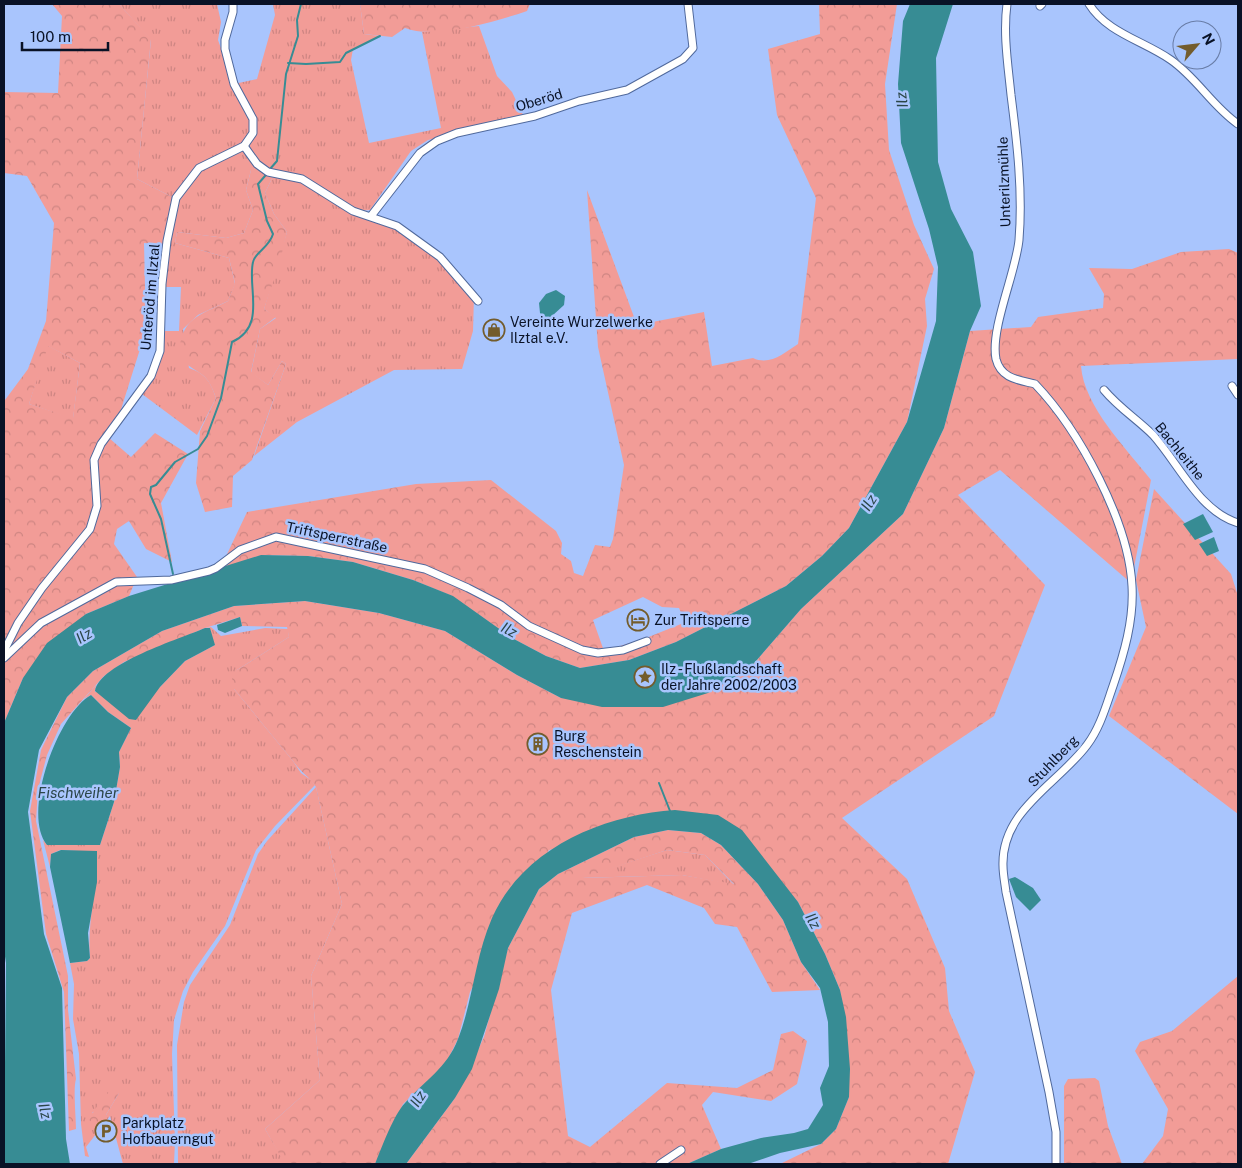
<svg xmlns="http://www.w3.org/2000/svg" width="1242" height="1168" font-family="'Public Sans',sans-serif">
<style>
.grass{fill:url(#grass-tufts);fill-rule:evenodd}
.forest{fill:url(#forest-crowns);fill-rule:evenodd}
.water{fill:#378c94}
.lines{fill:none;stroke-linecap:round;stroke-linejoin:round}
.stream{stroke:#378c94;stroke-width:2}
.minor-casing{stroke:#50699c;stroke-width:9}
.minor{stroke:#fff;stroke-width:7}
.labels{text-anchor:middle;stroke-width:5;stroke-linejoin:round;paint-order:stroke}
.street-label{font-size:14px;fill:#091226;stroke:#a9c5fd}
.poi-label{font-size:14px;fill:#091226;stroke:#a9c5fd;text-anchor:start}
.water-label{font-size:15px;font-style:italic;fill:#2b4648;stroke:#a9c5fd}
</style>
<defs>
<pattern id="grass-tufts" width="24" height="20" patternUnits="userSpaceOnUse" patternTransform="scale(1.25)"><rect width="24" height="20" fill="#f29c97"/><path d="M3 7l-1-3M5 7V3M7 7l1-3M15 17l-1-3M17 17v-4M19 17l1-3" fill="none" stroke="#ce8582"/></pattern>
<pattern id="forest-crowns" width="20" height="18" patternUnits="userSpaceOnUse" patternTransform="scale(1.25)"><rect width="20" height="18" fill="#f29c97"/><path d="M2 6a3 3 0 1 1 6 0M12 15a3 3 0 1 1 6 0" fill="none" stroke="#ce8582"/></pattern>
</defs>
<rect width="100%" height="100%" fill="#a9c5fd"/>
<!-- grass -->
<g class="grass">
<path d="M119 4H217L221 22 218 40 234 84 257 79 275 15 273 4H360L364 34 380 36 353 49 351 60 369 143 441 128 422 32 479 26 497 76 512 92 525 119 428 140 411 151 370 210 355 211 397 226 440 257 474 296 473 331 462 369 394 370 297 422 254 456 286 364 282 361 268 385 251 373 260 329 276 318 264 309 287 232 274 214 265 193 274 174 251 170 246 190 253 210 244 233 226 238 177 232 175 243 229 258 235 284 228 301 198 315 183 329 189 368C206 374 210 381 216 398L197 435 142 394 151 376 161 331H179L181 287H164L174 198 137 179 151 40Z"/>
<path d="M47 345 80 363 73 419 29 404Z"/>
<path d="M211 627 221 636 265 628 288 629 289 637 237 670 234 689 293 761 301 773 311 780 315 785 275 826 256 850 225 926 193 972 183 991 174 1020 172 1054 175 1141 174 1164H123L110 1116 86 1147 89 1157 85 1156 81 1124 79 1054 73 1019 74 984 70 963 87 961 90 958C87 921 97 889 97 852L60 850 51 854 50 867 43 840 47 845H100L114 802 120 767 119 752 131 728 108 712 91 695 84 699 96 685 95 692 160 687 185 661 215 645 205 628ZM119 1093 106 1115 92 1113Z"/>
<path d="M316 787 342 904 311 976 320 1080 265 1129 286 1164H178L177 1045 184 1002 190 985 230 925 258 854 267 841Z"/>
<path d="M667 850 705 855 734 885 682 875 579 878Z"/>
</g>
<!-- forest -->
<g class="forest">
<path d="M52 4H119L151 39 137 179 174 198 165 245 144 243 146 330 118 419 109 438 131 457 155 433 188 454 161 503 172 562 146 549 129 521 117 529 114 544 137 577 129 596 86 614 23 678 4 723V399L5 400 28 369 46 321 54 223 27 176 4 173V92L58 93 62 16ZM48 346 80 363 73 418 29 404Z"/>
<path d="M360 4H530L527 11C497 21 435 40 405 28L392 37 364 34Z"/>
<path d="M819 4H897L885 84 889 150 914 225 934 269 925 299 927 326 907 422 849 528 822 556 786 586 676 642 629 660 580 668 546 656 512 638 452 596 413 580 353 562 308 556 262 555 220 569 247 512 416 484 491 480 556 531 562 543 561 554 571 561 574 573 583 576 595 545 610 547 613 539 624 465 598 347 587 190 637 325 704 312 712 366 753 358C770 366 784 353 798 344L816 198 777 115 768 49 820 34ZM643 597 662 607 679 608 684 620 681 624 646 638 604 651 593 620Z"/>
<path d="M257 164 274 174 265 193 274 214 287 232 280 261 264 309 276 317 260 329 251 372 268 385 282 361 286 364 252 460 233 476 232 507 205 512 196 483 200 431 216 398C206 368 197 376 179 357 180 318 198 316 228 301L235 283 229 258 175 243 177 232 226 238 244 233 253 210 246 190 251 170Z"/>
<path d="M1229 249 1238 253V359L1081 366C1084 407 1127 449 1151 480L1131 583 1000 470 958 495 1045 585 994 716 842 818 907 879 945 968 949 1011 975 1072 948 1164H780L821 1144 836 1129 849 1097 840 990 825 954 798 902 718 815 549 850 470 992 458 1039 445 1065 403 1104 375 1164H285L265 1129 320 1080 311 976 342 904 316 787C309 776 301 773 293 761L234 689 232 678 237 670 289 637 287 627 242 626 240 617 205 628 124 662 104 676 61 724 47 755 38 789 36 821 68 976V1010L76 1079C73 1089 76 1117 76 1129L69 1131 64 992 46 934 30 811 41 750 67 697 93 671 162 631 234 606 305 601 379 613 445 631 517 675 561 698 750 668 801 609 903 514 944 428 970 331 1031 327 1038 317 1103 308 1104 294 1089 268 1132 269 1181 252Z"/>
<path d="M1154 489 1231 574 1238 596V814L1109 716 1146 627 1136 580Z"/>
<path d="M668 830 701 833 721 845 758 884 783 920 801 962 820 990 772 992 737 927 715 924 704 908 647 885 572 913 551 990 568 1136 590 1147 667 1083 737 1088 773 1070 781 1034 793 1031 807 1041 797 1084 771 1101 713 1092 702 1105 721 1149 687 1164H406L455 1098 484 1037 508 948 539 889 558 874 634 837ZM667 850 705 855 734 884 682 875 582 878Z"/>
<path d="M1238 976V1164H1142L1163 1136 1168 1109 1135 1051 1140 1042 1172 1031Z"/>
<path d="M1095 1078 1099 1081 1108 1126 1122 1164H1064V1086L1068 1079Z"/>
<path d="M117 1085 119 1093 106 1115 96 1125 89 1120C94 1109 106 1093 117 1085Z"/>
</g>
<!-- water -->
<g class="water">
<path d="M910 4H953L936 58 938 162 951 209 973 252 981 306 970 331 944 428 903 514 801 609 750 668 708 693 663 707H602L561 698 517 675 445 631 379 613 305 601 234 606 162 631 93 671 67 697 39 750 28 812 44 934 62 988 66 1139 70 1164H4L6 963 4 950V723L23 678 47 643 86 614 129 596 261 555 308 556 353 562 413 580 453 596 512 638 546 656 580 668 629 660 676 642 786 586 822 556 849 528 907 422 936 321 938 267 929 229 901 143 898 84 903 21Z"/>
<path d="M556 290 565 296 564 305 552 316 545 319 540 313 539 303 546 294Z"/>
<path d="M1203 514 1213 532 1195 540 1183 524Z"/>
<path d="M1214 537 1219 551 1207 556 1199 544Z"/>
<path d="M240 617 242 626 225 633 218 630 217 625Z"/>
<path d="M205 628H210L215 645 185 661 160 687 136 720 129 719 95 691C100 663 180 639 205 628Z"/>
<path d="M91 695 108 712 131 728 119 752 120 767 114 802 100 845H47C21 814 58 713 91 695Z"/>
<path d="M675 810 718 815 742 830 798 902 825 954 840 990 846 1017 850 1069 849 1097 836 1129 821 1144 780 1153 748 1164H687L721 1149 761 1138 794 1133 808 1129 823 1105 820 1088 829 1066 828 1022 820 988 801 962 783 920 758 884 721 845 701 833 668 830 634 837 558 874 539 889 508 948 499 989 472 1069 455 1098 406 1164H375C381 1149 394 1114 405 1103 424 1081 447 1068 458 1039 473 1001 475 957 492 918 523 848 603 815 675 810Z"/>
<path d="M61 850 97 851V882L88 933 90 958 87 961 70 963 50 867 51 854Z"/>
<path d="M1015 877 1033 888 1041 900 1030 911 1016 897 1009 879Z"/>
</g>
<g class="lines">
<!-- stream -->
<g class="stream">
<path d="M288 63 306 64 340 62 346 53 380 36"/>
<path d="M270 169 277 161 286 74 298 36 297 20 301 4"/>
<path d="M173 574 161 519 150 494 151 487 156 485 175 462 198 449 207 436 221 398 232 342C267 326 247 288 253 262 255 252 269 248 273 234L267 221 258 184 265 176"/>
<path d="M659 783 670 811"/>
</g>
<!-- minor casing -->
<g class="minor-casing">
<g id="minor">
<path d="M1007 4C1003 34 1008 65 1011 95 1017 142 1023 192 1019 240 1016 272 990 329 996 359 1001 379 1019 380 1035 384 1079 430 1129 522 1132 586 1134 620 1124 654 1113 686 1106 706 1100 728 1087 745 1058 784 1001 810 1003 866 1003 874 1005 884 1006 892L1049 1092 1056 1132V1164"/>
<path d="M1089 4C1107 33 1144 41 1171 60 1197 78 1212 106 1238 124"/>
<path d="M1040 6 1042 4"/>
<path d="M244 146 257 164 268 172 302 179 353 211 397 226 440 257 478 301"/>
<path d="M371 216 420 153 437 141 457 133 535 116 579 101 627 90 683 59 693 48 688 4"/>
<path d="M1232 386 1238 395"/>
<path d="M1104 390C1119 408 1137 419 1153 435 1179 464 1199 511 1238 523"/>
<path d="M4 651 18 623 42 588 90 529 97 506 94 460 101 444 151 376 156 362 160 351 162 284 167 241 176 198 199 168 244 146 253 133V119L234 84 225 49V40L233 12V4"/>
<path d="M4 658 41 623 116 582 171 580 209 571 216 568 240 550 276 537 425 569 468 588 501 605 529 626 582 650 598 653 623 650 647 641"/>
<path d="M660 1164 681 1150"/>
</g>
</g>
<!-- minor -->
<use href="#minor" class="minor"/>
</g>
<!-- icons -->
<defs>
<g id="shop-ring" transform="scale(1.125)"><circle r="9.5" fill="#a9c5fd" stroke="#735c2c" stroke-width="1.5"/><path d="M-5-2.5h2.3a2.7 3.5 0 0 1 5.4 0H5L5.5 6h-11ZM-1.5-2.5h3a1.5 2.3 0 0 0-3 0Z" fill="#735c2c"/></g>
<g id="hotel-ring" transform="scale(1.125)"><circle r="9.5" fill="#a9c5fd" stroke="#735c2c" stroke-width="1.5"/><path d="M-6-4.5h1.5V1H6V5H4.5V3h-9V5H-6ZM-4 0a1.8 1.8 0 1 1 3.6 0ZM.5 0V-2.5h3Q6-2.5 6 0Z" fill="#735c2c"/></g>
<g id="sight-ring" transform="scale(1.125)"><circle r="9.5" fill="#a9c5fd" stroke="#735c2c" stroke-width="1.5"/><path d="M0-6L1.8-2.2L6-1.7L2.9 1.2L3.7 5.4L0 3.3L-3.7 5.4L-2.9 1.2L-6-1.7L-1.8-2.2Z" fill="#735c2c"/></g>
<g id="building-ring" transform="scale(1.125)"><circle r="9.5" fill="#a9c5fd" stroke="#735c2c" stroke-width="1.5"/><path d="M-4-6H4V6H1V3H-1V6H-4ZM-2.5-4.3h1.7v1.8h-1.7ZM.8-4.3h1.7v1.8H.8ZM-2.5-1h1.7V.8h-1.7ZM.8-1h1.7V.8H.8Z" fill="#735c2c"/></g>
<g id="parking-ring" transform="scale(1.125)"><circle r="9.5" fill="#a9c5fd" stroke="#735c2c" stroke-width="1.5"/><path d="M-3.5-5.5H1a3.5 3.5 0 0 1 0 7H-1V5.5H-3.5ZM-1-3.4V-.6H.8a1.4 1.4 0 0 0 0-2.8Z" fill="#735c2c"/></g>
</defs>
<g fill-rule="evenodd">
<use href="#shop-ring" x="494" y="330"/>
<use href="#hotel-ring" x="638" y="620"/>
<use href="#sight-ring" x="645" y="677"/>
<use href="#building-ring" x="538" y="744"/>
<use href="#parking-ring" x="106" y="1131"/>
</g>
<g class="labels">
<!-- street labels -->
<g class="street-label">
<text transform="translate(539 100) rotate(-17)" y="5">Oberöd</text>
<text transform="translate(1004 182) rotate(-92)" y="5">Unterilzmühle</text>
<text transform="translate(150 297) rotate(-85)" y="5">Unteröd im Ilztal</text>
<text transform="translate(1180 451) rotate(51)" y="5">Bachleithe</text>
<text transform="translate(337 537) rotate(12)" y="5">Triftsperrstraße</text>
<text transform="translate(1053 761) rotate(-46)" y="5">Stuhlberg</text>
</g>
<!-- poi labels -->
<g class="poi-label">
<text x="510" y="327">Vereinte Wurzelwerke<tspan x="510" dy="16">Ilztal e.V.</tspan></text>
<text x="654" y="625">Zur Triftsperre</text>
<text x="661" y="674">Ilz - Flußlandschaft<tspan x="661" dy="16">der Jahre 2002/2003</tspan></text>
<text x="554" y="741">Burg<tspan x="554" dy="16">Reschenstein</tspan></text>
<text x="122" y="1128">Parkplatz<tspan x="122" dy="16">Hofbauerngut</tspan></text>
</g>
<!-- water labels -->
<g class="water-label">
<text transform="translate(902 100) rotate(-97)" y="5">Ilz</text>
<text transform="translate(869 503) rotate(-58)" y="5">Ilz</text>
<text transform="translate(509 630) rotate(28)" y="5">Ilz</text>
<text transform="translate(84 636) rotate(-30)" y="5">Ilz</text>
<text x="78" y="798">Fischweiher</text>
<text transform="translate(813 921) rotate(61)" y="5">Ilz</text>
<text transform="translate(418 1099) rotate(-57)" y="5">Ilz</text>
<text transform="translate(45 1111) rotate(77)" y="5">Ilz</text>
</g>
</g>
<!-- border -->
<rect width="1242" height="1168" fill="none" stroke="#091226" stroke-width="10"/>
<!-- north arrow -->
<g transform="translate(1197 45) rotate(62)"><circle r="24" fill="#a9c5fd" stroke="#697da7"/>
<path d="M0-4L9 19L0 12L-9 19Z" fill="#735c2c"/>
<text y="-8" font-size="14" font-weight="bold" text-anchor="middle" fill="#091226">N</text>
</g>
<!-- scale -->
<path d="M22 42v8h86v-8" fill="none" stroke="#091226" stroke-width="2.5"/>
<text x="30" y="42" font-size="15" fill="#091226" stroke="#a9c5fd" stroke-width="4" paint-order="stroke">100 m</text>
</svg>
